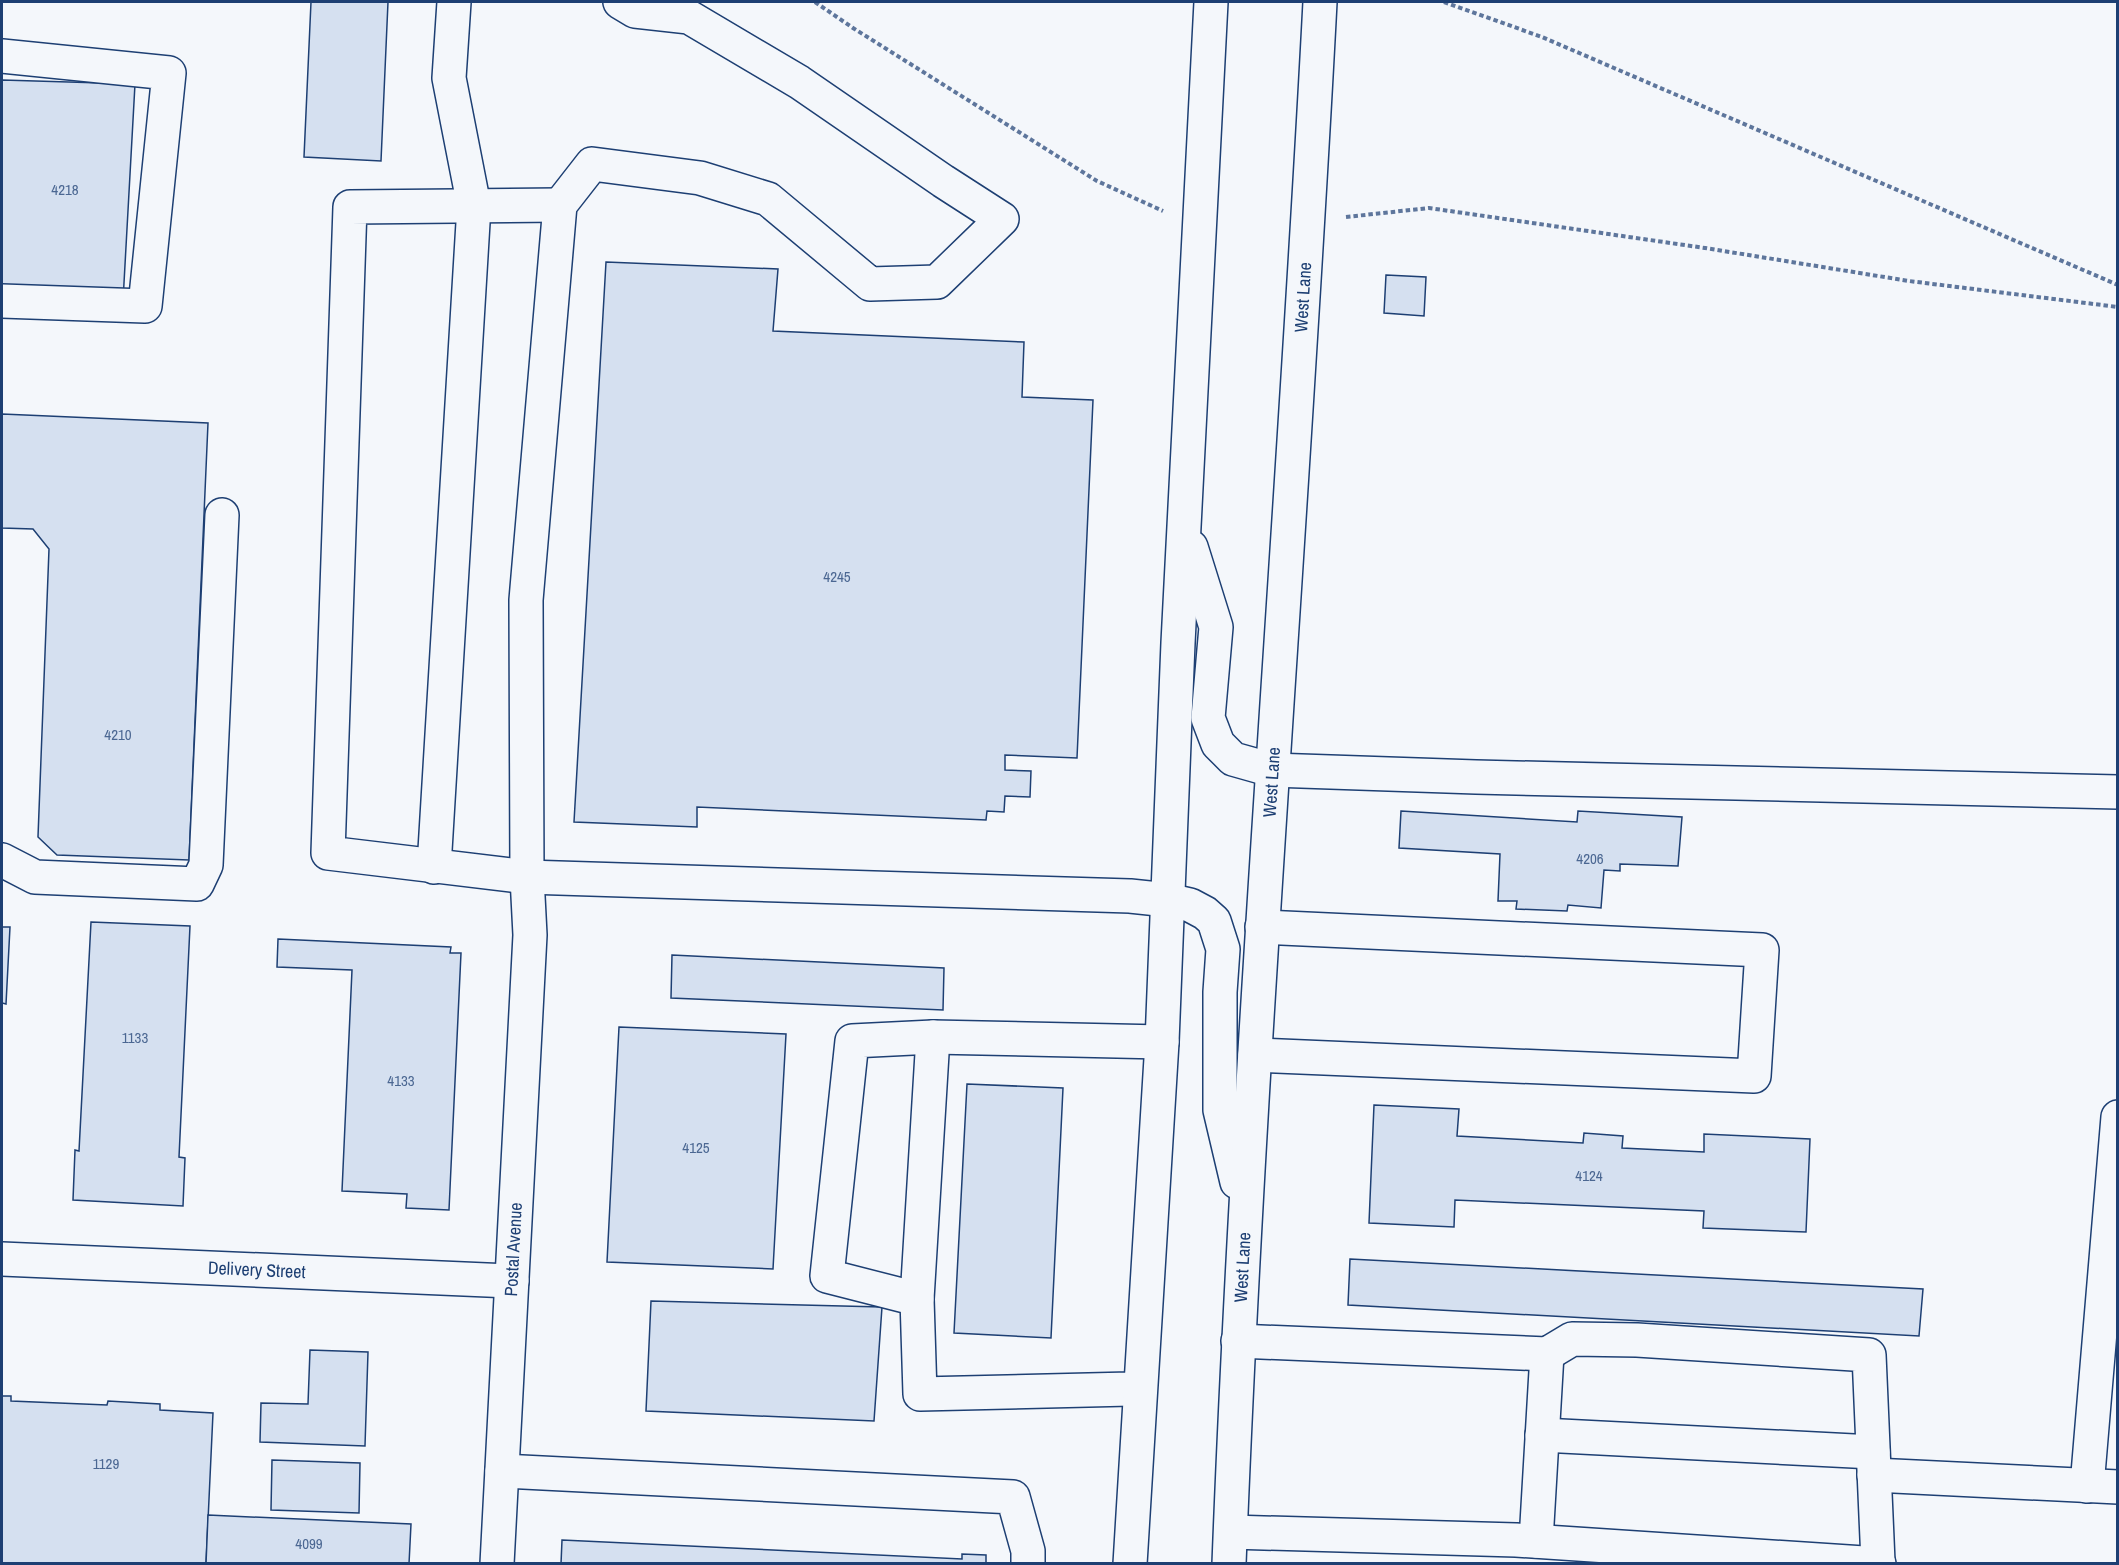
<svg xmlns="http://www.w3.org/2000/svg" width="2119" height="1565" font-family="'Archivo Narrow',sans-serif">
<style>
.building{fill:#d5e0f0;stroke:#1d3f73;stroke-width:1.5}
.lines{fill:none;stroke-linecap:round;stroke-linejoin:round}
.minor-casing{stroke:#1d3f73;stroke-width:36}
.major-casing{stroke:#1d3f73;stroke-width:36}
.path{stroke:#5e769c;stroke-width:4;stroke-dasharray:4.5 3;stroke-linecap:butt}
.minor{stroke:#f4f7fb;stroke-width:33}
.major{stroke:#f4f7fb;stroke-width:33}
.labels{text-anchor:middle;stroke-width:4.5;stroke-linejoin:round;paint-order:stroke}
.number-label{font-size:15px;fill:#4b6792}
.street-label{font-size:18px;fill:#1d3f73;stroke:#f4f7fb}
</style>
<rect width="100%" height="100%" fill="#f4f7fb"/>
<!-- building -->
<g class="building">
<path d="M311 2H388L381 161 304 157Z"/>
<path d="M2 80 135 84 123 301 2 295Z"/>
<path d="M606 262 778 269 773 331 1024 342 1022 397 1093 400 1077 758 1005 755V770L1031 771 1030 797 1005 796 1004 812 987 811 986 820 697 807V827L574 822Z"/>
<path d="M1386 275 1426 277 1424 316 1384 313Z"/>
<path d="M2 414 208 423 189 860 57 855 38 837 49 549 33 529 2 528Z"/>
<path d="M1401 811 1577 822 1578 811 1682 817 1678 866 1620 864V871L1604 870 1601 908 1568 905 1567 911 1516 909 1517 901H1498L1500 854 1399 848Z"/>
<path d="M91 922 190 926 179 1157 185 1158 183 1206 73 1200 75 1150 79 1151Z"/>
<path d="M2 927H10L6 1004 2 1003Z"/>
<path d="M278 939 451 947 450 953H461L449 1210 406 1208 407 1194 342 1191 352 970 277 967Z"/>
<path d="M672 955 944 968 943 1010 671 998Z"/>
<path d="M619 1027 786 1034 773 1269 607 1262Z"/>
<path d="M967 1084 1063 1088 1051 1338 954 1333Z"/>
<path d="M1374 1105 1459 1109 1457 1136 1583 1143 1584 1133 1623 1136 1622 1148 1704 1152V1134L1810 1139 1806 1232 1703 1228 1704 1211 1455 1200 1454 1227 1369 1223Z"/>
<path d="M1350 1259 1923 1289 1919 1336 1348 1305Z"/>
<path d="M651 1301 882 1307 874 1421 646 1411Z"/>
<path d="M310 1350 368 1352 365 1446 260 1442 261 1403 308 1404Z"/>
<path d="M2 1396H11V1401L107 1405 108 1401 160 1404V1410L213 1413 206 1564H2Z"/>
<path d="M272 1460 360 1463 359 1513 271 1510Z"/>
<path d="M208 1515 411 1524 409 1564H206Z"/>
<path d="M562 1540 962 1559V1554L986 1555V1564H561Z"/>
</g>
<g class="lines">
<!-- minor casing -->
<g class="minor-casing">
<g id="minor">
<path d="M2 56 169 73 145 306 2 301"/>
<path d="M560 205 350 207 328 853 527 877 1130 896 1168 900"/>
<path d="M1272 770 1476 777 2118 792"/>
<path d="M2 860 35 877 197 884 206 865 222 515"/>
<path d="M434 867 474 206 449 78 454 2"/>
<path d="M1255 1055 1754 1076 1762 950 1262 927"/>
<path id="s1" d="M2 1259 512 1281"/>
<path d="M917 1299 933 1037"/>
<path d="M1238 1341 1547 1354 1572 1339 1637 1340 1869 1355 1878 1562"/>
<path d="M1140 1386 1130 1389 920 1394 917 1299 827 1276 852 1041 933 1037 1162 1042"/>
<path d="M1542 1435 1873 1452"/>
<path d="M502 1471 1013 1497 1028 1551V1564"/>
<path d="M1874 1475 2118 1487"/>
<path d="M2087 1486 2118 1117"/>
<path d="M1231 1532 1516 1540 1879 1564"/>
<path d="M1536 1541 1547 1354"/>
<path id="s2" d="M497 1564 530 935 527 877 526 600 560 205 592 164 700 178 768 199 870 284 937 282 1002 219 943 181 799 82 689 17 635 11 620 2"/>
</g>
</g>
<!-- major casing -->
<g class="major-casing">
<g id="major">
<path d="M1191 547 1216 627 1208 718 1218 744 1233 759 1272 770"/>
<path d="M1168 900 1190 905 1205 913 1214 921 1223 949 1220 992V1110L1237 1182"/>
<path d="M1130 1564 1162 1042 1178 643 1211 2"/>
<path id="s3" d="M1229 1564C1249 1042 1293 522 1320 2"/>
</g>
</g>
<!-- path -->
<g class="path">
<path d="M815 2 853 28 1097 181 1163 211"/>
<path d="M1444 2 1542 37 2118 285"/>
<path d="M1346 217 1429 208 1705 248 1909 281 2118 307"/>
</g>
<!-- minor -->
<use href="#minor" class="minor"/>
<!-- major -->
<use href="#major" class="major"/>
</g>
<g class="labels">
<!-- number labels -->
<g class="number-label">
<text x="65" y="195">4218</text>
<text x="837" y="582">4245</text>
<text x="118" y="740">4210</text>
<text x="1590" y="864">4206</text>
<text x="135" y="1043">1133</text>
<text x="401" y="1086">4133</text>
<text x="696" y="1153">4125</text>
<text x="1589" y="1181">4124</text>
<text x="106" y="1469">1129</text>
<text x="309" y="1549">4099</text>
</g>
<!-- street labels -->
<g class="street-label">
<text dy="6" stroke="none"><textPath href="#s3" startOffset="1269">West Lane</textPath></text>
<text dy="6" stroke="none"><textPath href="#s3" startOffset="783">West Lane</textPath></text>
<text dy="6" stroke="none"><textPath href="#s2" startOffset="315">Postal Avenue</textPath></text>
<text dy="6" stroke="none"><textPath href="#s3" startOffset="297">West Lane</textPath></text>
<text dy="6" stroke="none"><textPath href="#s1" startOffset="255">Delivery Street</textPath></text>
</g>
</g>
<!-- border -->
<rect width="2119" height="1565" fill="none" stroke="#1d3f73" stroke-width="6"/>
</svg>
